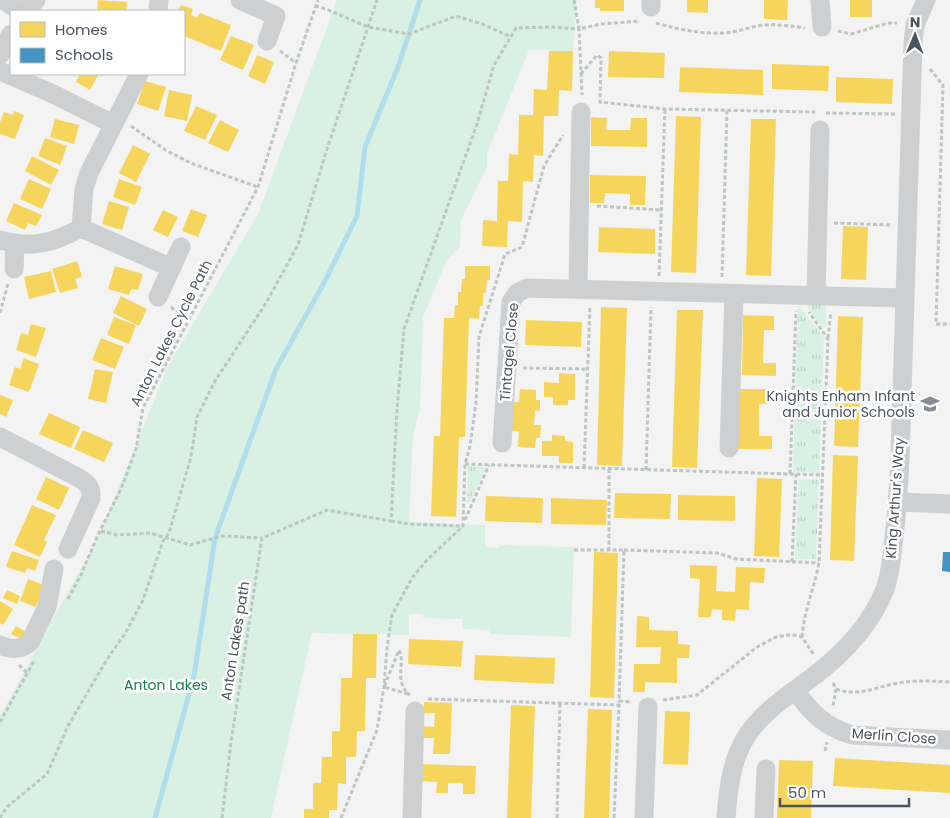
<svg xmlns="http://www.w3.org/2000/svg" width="950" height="818" font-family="Poppins,sans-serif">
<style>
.grass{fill:url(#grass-tufts)}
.park{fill:#d9f1e3}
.homes{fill:#f6d55c}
.schools{fill:#4393c3}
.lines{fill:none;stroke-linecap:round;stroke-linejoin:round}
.stream{stroke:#b0deed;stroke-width:5}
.path{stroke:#bcc6c3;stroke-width:3;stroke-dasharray:4 2.5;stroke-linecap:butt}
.minor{stroke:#cdcfd1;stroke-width:19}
.labels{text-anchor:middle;stroke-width:5;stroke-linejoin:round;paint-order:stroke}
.street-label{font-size:14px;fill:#4a555f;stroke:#fff}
.poi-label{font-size:14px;fill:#4a555f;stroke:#fff;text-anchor:end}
.park-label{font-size:14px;fill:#1b8051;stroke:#fff}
</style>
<defs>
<pattern id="grass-tufts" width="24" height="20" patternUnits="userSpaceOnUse" patternTransform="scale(1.25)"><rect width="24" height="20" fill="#d9f1e3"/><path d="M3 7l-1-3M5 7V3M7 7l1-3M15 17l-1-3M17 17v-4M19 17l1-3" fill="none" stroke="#bcd1c5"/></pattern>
</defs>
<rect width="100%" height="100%" fill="#f3f3f3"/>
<!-- grass -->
<g class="grass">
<path d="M805 303 826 304V328L822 327Z"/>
<path d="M798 304 824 338 819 473 793 472Z"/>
<path d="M468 466 486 467 470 502H467Z"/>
<path d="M799 479 819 480 816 559H795Z"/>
</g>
<!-- park -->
<path class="park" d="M337 0H577L573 51 529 50 487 154V167L461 220 460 246 446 262 423 317 420 409 413 435 409 522 485 525V547L499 548V545L574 547 571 637 490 634 489 630 463 629 462 619 423 618V614H409V635L312 633 271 818H0V716L101 531 168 366 258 214Z"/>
<!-- homes -->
<g class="homes">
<path d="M98 0 127 2 126 11H97Z"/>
<path d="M595 0H624V11H600V8H595Z"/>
<path d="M687 0H708V13L687 12Z"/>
<path d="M764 0H788L787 20 764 19Z"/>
<rect x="850" y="0" width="22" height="17"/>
<path d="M181 5 193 9 191 15 197 18 200 13 231 25 221 51 184 36V11H178Z"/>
<path d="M231 36 254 45 243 70 220 60Z"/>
<path d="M549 51H573L572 91 559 90 558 116H544L543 156 534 155 533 182 523 181 522 222 508 221 507 247 482 246 483 220 497 221 498 181H508L509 154 518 155 519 115H533L534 89 547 90Z"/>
<path d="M609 51 665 53 664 78 608 77Z"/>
<path d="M257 55 274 62 265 84 248 76Z"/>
<path d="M772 64 829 66 828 91 772 89Z"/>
<path d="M680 67 763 70V95L679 92Z"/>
<path d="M80 74 98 75 90 90 76 82Z"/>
<path d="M836 77 893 79 892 104 836 102Z"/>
<path d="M145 81 166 87 158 111 137 104Z"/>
<path d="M169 90 192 95 187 121 164 116Z"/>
<path d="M196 106 217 115 205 140 184 131Z"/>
<path d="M14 111 24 115 15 139 0 134V122L4 112 13 115Z"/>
<path d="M676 116 701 117 696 273 671 272Z"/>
<path d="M591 117 607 118 606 130H630L631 118H647V147L591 146Z"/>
<path d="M55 119 79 125 74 144 50 137Z"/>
<path d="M751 119H776L771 276 746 275Z"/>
<path d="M220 120 239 130 228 152 208 143Z"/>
<path d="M45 138 67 146 60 165 38 156Z"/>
<path d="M133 145 150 154 136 182 119 173Z"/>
<path d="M32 156 59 170 51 185 25 171Z"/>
<path d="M590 175 646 176 645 205H630V194L605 193 604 203H590Z"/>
<path d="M29 179 51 189 42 209 20 199Z"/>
<path d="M119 179 142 187 135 205 113 197Z"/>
<path d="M109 201 129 207 122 230 102 224Z"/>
<path d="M14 203 42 215 36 226 28 223 25 230 6 221Z"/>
<path d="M191 209 207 215 198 237 182 231Z"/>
<path d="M163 210 178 217 168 237 153 230Z"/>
<path d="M843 226 868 227 866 280 841 279Z"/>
<path d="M599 227 655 229V254L598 252Z"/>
<path d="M77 261 82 277 75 279 78 288 60 293 52 269Z"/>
<path d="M115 266 143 274 138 290 131 289 129 295 108 289Z"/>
<path d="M465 266H490V280H487L486 293H483V306H480L479 319 469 318 465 437H459L456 517 431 516 434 436H440L444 318H454L455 305H458V292H461L462 279H465Z"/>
<path d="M51 271 56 292 29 299 24 277Z"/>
<path d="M121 296 147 309 139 326 113 313Z"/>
<path d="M601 307 627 308 622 466 597 465Z"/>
<path d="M677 310H703L697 468 672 467Z"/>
<path d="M743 315 774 316V330H764L763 363H776V376L742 375Z"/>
<path d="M838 316 863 317 858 447 834 446Z"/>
<path d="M114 317 136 325 129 344 107 335Z"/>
<path d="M526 320 582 322 581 347 525 345Z"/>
<path d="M31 324 46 328 36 357 16 350 21 333 28 335Z"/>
<path d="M101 338 124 347 115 369 92 360Z"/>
<path d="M24 358 39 364 29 392 9 385 15 367 20 369Z"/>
<path d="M95 369 113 372 106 403 88 399Z"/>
<path d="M559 373 575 374V400H568V405H553V397H544V382L559 383Z"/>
<path d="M520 389 536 390V400H540V411L535 410 534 425H541L540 438H536L535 448 518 447 519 431H507L509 402H519Z"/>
<path d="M738 389H769V404H759V436H772V449H738Z"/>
<path d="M0 395 13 400 6 417 0 414Z"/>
<path d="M49 413 80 427 71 448 39 434Z"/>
<path d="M83 430 113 443 104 462 74 449Z"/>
<path d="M552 435 565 436V441L573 442V463H559V456H542V441H552Z"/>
<path d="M833 455 858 456 854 561 830 560Z"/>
<path d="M46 477 69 488 59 510 36 499Z"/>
<path d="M757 478 782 479 779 557 754 556Z"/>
<path d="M615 493 671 494 670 519 614 518Z"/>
<path d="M678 495 735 496V521L678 520Z"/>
<path d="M486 496 543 498 542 523 485 521Z"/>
<path d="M551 498 607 500 606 525 551 524Z"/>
<path d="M32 505 56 515 44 540 47 542 40 557 14 545Z"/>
<path d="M12 551 39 560 35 571 27 568 25 573 6 567Z"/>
<path d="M594 552 618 553 614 698 590 697Z"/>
<path d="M690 565 717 566 716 591 735 592 736 567 765 568 764 583 750 582 749 610 736 609 735 621 722 620V610L712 609 711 617H698L700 579 690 578Z"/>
<path d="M28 579 44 585 36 607 20 601Z"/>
<path d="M7 590 20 596 17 604 3 598Z"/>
<path d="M0 601 13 609 3 625 0 623Z"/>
<path d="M637 616 649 617V630L678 631V644L690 645 689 658H677V683L645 682V692H633L634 664H660L661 647H636Z"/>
<path d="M16 626 28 633 24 640 11 634Z"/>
<path d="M353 634H377L376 678H366L365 731H357L356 757H346V784L338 783 337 810H329V818H304V809H313V783H321L322 757H332V731H340L341 678H352Z"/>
<path d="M409 639 463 641 461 667 408 664Z"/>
<path d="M475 655 555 658 554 684 474 680Z"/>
<path d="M424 702 452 703 450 754H433L434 738H422V726L434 727 435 713H423Z"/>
<path d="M511 705 535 706 531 818H507Z"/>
<path d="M588 709 612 710 609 818H584Z"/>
<path d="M665 711 690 712 688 765 663 764Z"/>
<path d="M835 758 950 765V793L833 786Z"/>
<path d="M779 760 813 761 811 818H777Z"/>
<path d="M422 764 476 766 475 794H463V783H448V793H436L437 782 421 781Z"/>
</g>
<!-- schools -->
<path class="schools" d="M943 552H950V572L942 571Z"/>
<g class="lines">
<!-- stream -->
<path class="stream" d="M155 818 194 676 215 538 276 369 325 281 357 216 365 147 398 67 420 0"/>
<!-- path -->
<g class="path">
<path d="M574 0 579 29 601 24 640 21"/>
<path d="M315 6 326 9 368 27 409 34 456 16 482 24 511 37"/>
<path d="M656 23C677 29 699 34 721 33 735 33 749 27 763 25 777 24 791 26 805 28"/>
<path d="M838 31 851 34 888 23H897"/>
<path d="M280 51 296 63"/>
<path d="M930 69 943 85 936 324H950"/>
<path d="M581 74 597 55 601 58 600 102 665 109 815 112"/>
<path d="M826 113 895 114"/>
<path d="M131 126 167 151 193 164 258 187"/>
<path d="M597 206 661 210"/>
<path d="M834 223 890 225"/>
<path d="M659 276 665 109"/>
<path d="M722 277 727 110"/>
<path d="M171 307 188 321"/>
<path d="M0 313 8 283"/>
<path d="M828 338 831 312"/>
<path d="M523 368 588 369"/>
<path d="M465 464 822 475"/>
<path d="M584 468 590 306"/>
<path d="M609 469V550H624L619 701 632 702"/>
<path d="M646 470 651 307"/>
<path d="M790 474 796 311"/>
<path d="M465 520 489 465"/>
<path d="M391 521 409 524 463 526"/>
<path d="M101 531 117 535 150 533 190 545 222 536 262 538"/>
<path d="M574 550H609"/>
<path d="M624 550 717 553 736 559 819 563"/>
<path d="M792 562 796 474"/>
<path d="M68 599 81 575 97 537 121 489 136 449 143 408 258 187 296 63 318 0"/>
<path d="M802 637C804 611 814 589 819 563L828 339 809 312"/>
<path d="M19 665 28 674"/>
<path d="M833 683 836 689 833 706"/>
<path d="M836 689C858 697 876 687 898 683 915 680 933 681 950 682"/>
<path d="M408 694 384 687 399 650C406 664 393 681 410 695"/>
<path d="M428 699 619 705V701"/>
<path d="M663 700 697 695 757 647 776 637 786 635H794L802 637 814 655"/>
<path d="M0 722 34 661"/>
<path d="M825 751 827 742"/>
<path d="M0 818 7 807 47 774 68 726 106 661 126 632 143 600 163 541 169 533 184 481 191 457 197 417 215 381 266 303 298 245 326 152 377 0"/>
<path d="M222 818 231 742 262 538 327 510 391 521 397 409 404 329 477 124 494 65 516 28 551 27 579 29 582 95"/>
<path d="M341 818 377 730 384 687 387 648 392 615 412 578 426 561 463 526 465 464 470 446 476 403 479 337 505 254 522 247 544 166 563 135"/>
<path d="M557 818 560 703"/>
<path d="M614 818 619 705"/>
</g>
<!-- minor -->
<g class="minor">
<path d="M3 0 20 11"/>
<path d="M240 0 276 16 267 41"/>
<path d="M651 0V7"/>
<path d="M820 0 822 27"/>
<path d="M25 11 36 0"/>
<path d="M158 11 159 0"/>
<path d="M0 55 11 34"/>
<path d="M0 71 51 93 113 124"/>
<path d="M81 228 172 268"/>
<path d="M0 240C32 249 53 243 81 228L84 189 89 173 139 74"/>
<path d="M14 269 15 244"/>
<path d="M578 289 581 112"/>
<path d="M816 296 820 130"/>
<path d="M158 297 181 247"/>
<path d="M0 437 79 478C87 483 92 487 91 498L68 549"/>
<path d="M502 443 511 302 517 293 527 288 904 298"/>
<path d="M729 448 734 294"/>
<path d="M898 502 950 504"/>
<path d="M0 645C10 650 22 650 30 642L47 607 54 569"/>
<path d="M795 690C811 713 825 727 852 735L950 740"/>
<path d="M412 818 415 711"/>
<path d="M644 818 648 707"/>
<path d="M726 818C728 791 731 761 746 737 762 712 787 696 810 679 841 656 871 625 885 589 891 573 892 554 894 537 897 510 899 484 900 457L913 43 915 25 926 0"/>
<path d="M764 818 766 769"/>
</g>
</g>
<!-- icons -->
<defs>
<g id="school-bare" transform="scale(1.5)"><path d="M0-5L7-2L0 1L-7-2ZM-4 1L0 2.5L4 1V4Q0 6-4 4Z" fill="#858c93" stroke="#fff" stroke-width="2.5" paint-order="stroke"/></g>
</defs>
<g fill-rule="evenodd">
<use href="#school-bare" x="930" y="404"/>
</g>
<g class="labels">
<!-- street labels -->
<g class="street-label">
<text transform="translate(171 333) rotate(-63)" y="5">Anton Lakes Cycle Path</text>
<text transform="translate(509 352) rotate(-85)" y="5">Tintagel Close</text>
<text transform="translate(895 498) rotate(-86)" y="5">King Arthur's Way</text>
<text transform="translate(235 641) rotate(-81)" y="5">Anton Lakes path</text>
<text transform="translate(894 736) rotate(4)" y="5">Merlin Close</text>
</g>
<!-- poi labels -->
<g class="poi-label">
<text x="915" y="401">Knights Enham Infant<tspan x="915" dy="16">and Junior Schools</tspan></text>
</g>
<!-- park labels -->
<g class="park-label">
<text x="166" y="690">Anton Lakes</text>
</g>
</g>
<!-- legend -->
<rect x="10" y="10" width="175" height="65" fill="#ffffff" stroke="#b7bbbf"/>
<rect x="20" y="22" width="25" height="15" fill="#f6d55c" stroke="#b7bbbf"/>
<text x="55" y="35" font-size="15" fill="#4a555f">Homes</text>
<rect x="20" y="48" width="25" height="15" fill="#4393c3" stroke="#b7bbbf"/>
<text x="55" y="60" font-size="15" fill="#4a555f">Schools</text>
<!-- north arrow -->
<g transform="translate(915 35) rotate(1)" stroke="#ffffff" stroke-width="4" paint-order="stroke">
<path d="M0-4L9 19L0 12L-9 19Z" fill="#4a555f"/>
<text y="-8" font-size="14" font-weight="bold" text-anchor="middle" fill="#4a555f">N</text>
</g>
<!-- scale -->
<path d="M780 798v8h129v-8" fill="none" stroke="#4a555f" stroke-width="2.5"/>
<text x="788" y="798" font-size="15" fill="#4a555f" stroke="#ffffff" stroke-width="4" paint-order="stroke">50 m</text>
</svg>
